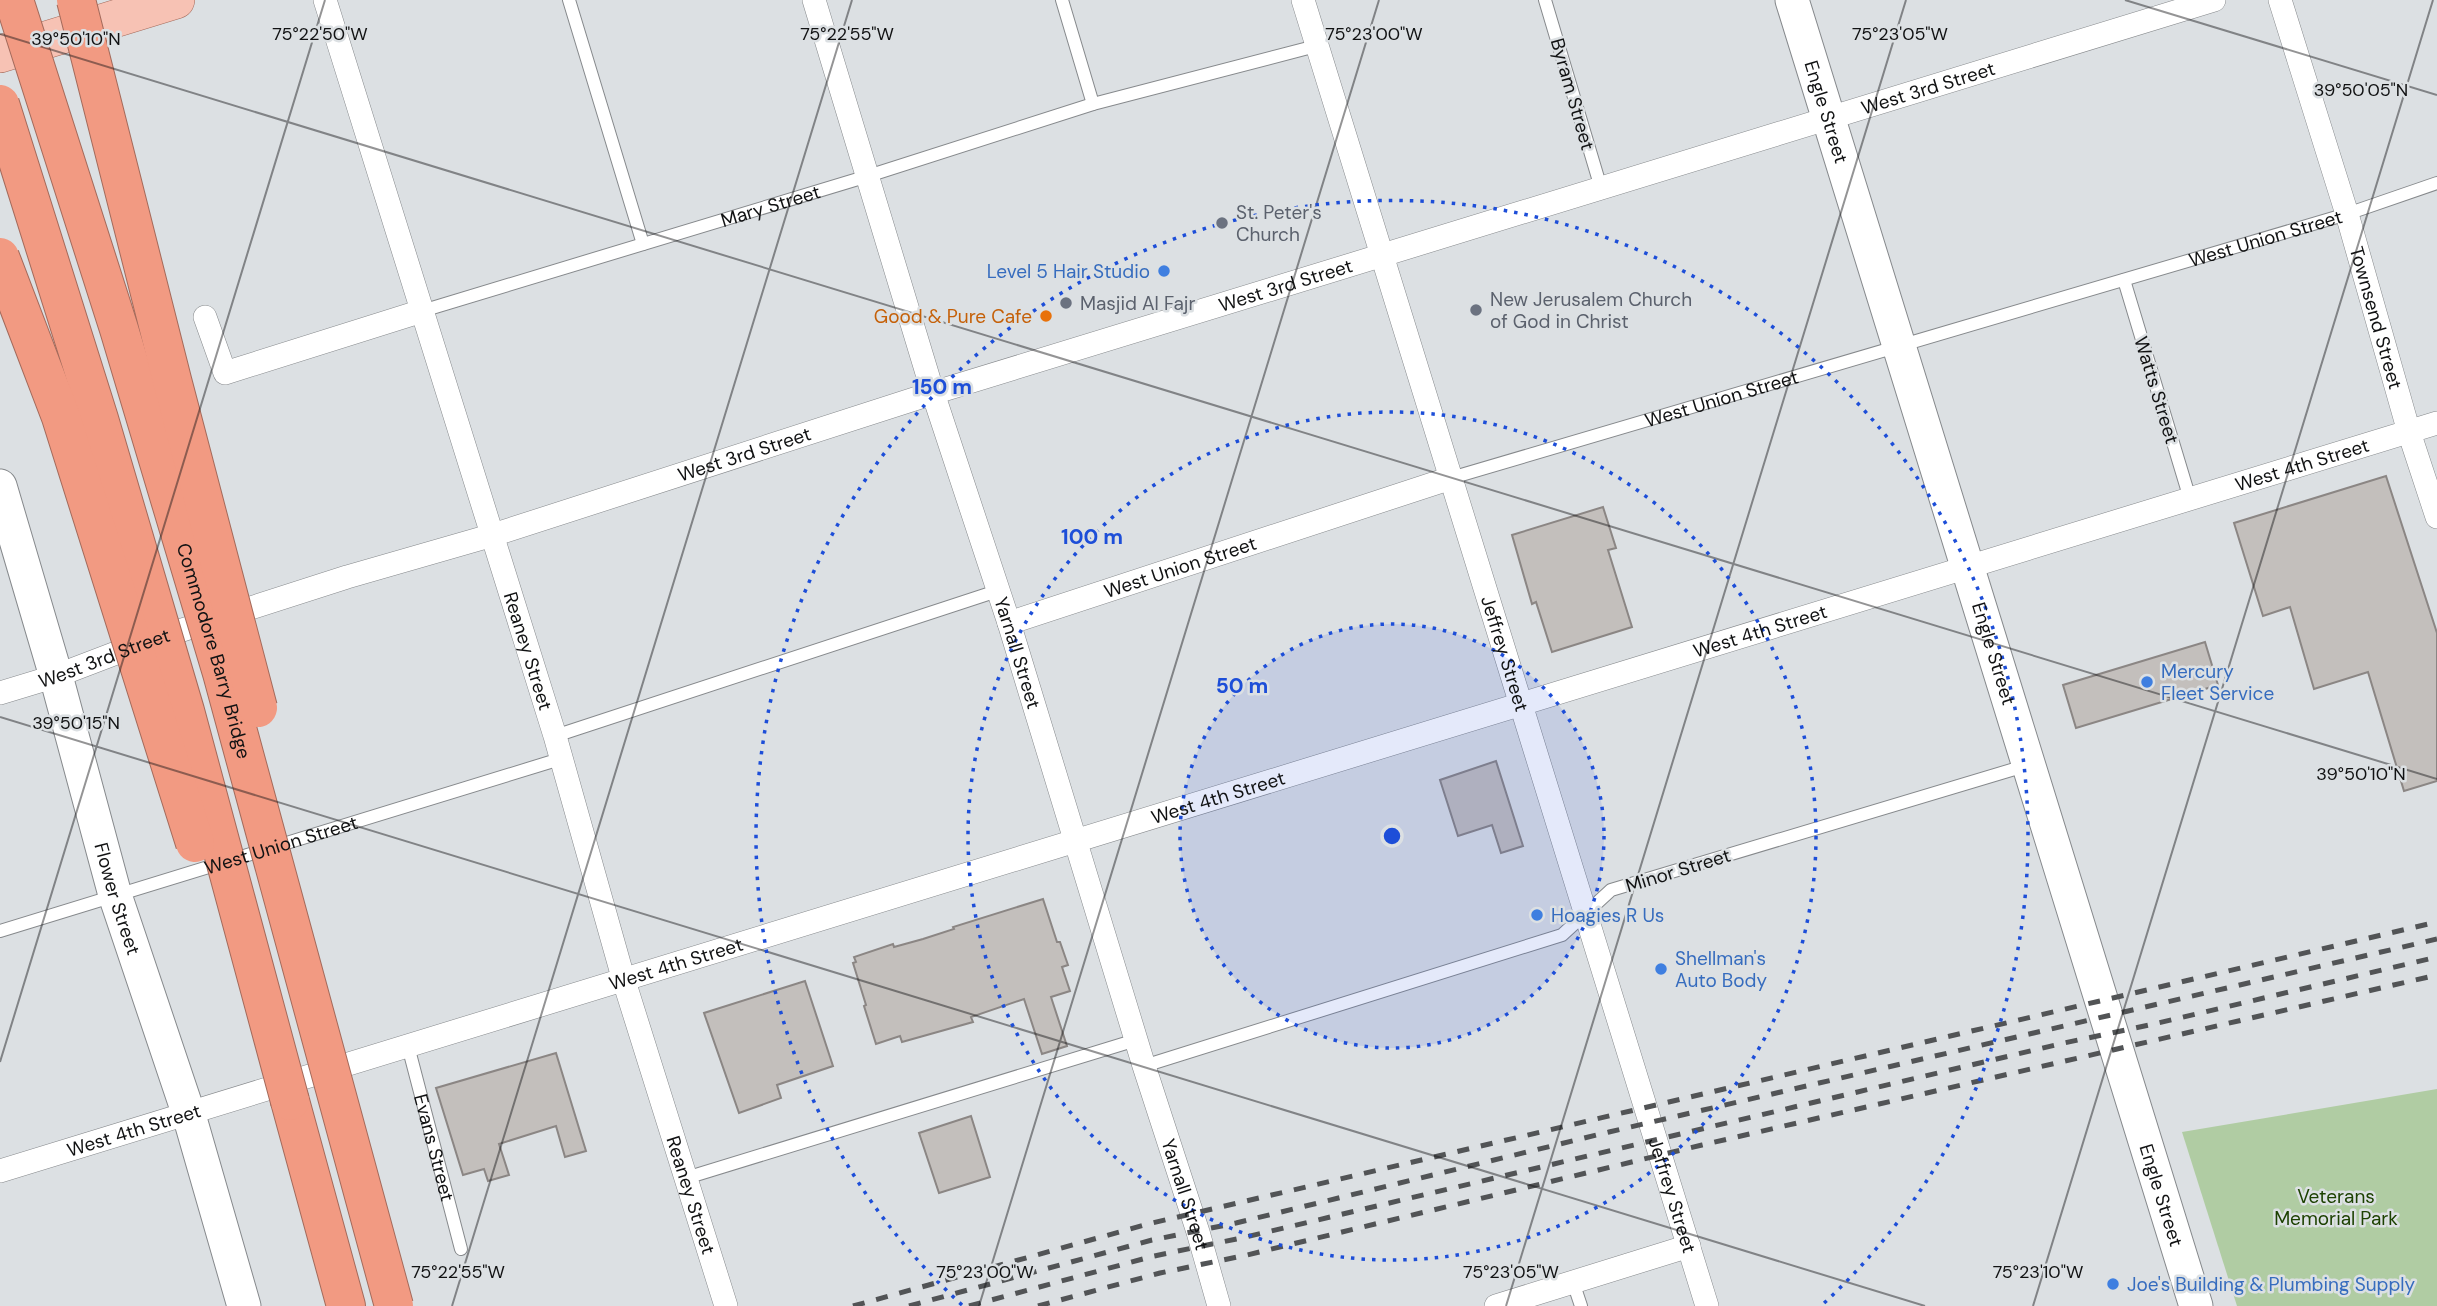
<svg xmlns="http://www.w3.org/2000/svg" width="2437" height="1306" font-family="'DM Sans',sans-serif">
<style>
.green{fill:#b0cca3}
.building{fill:#c3bfbc;stroke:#8b8684;stroke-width:2}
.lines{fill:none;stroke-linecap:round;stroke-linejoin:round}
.lane-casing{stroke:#86898c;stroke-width:14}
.street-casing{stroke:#86898c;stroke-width:24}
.secondary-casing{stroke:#86898c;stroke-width:35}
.primary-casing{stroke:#a36a5b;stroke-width:38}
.highway-casing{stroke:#a36a5b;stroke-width:40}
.lane{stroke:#fff;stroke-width:12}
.street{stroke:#fff;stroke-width:23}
.secondary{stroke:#fff;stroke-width:33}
.primary{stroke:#f7c2b4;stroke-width:37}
.highway{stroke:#f29a82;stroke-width:38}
.rail{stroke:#525456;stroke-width:5;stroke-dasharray:12 12;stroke-linecap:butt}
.highway-bridge-casing{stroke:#a36a5b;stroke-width:40;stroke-linecap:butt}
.highway-bridge{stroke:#f29a82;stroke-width:38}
.ticks{fill:none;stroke:#111213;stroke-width:2;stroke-opacity:0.45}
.ring{fill:none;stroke:#1d4ed8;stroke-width:3.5;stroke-dasharray:3.5 7}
.worship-dot{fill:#6b7280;stroke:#dce0e3;stroke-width:2.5}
.shop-dot{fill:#3f7fe0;stroke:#dce0e3;stroke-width:2.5}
.food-dot{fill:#e8710a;stroke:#dce0e3;stroke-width:2.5}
.labels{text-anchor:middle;stroke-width:5;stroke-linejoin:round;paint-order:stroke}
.street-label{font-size:19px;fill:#111213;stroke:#dce0e3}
.worship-label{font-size:19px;fill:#5b616d;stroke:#dce0e3;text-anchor:start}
.shop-label{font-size:19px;fill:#366cbe;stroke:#dce0e3;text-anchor:start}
.food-label{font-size:19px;fill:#c56008;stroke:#dce0e3;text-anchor:end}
.park-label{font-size:19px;fill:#1c4101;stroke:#dce0e3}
.ticks-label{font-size:18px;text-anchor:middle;fill:#111213;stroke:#dce0e3;stroke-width:5;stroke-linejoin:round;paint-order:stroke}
.centre{fill:#1d4ed8;stroke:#dce0e3;stroke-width:3.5}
.ring-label{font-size:21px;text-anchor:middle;font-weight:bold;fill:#1d4ed8;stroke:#dce0e3;stroke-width:5;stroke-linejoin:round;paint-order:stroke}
</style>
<rect width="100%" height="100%" fill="#dce0e3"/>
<!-- green -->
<path class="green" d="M2437 1089V1306H2237L2182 1132Z"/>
<!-- building -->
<g class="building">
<path d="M2386 476 2437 633V781L2404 791 2368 672 2314 689 2290 607 2263 616 2234 523Z"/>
<path d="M1603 507 1616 548 1608 550 1632 627 1552 652 1536 602 1532 604 1512 535Z"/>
<path d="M2205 642 2218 685 2076 728 2063 685Z"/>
<path d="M1496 761 1523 846 1501 853 1492 825 1458 836 1440 780Z"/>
<path d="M1043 899 1057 942H1060L1068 965 1062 967 1070 991 1051 997 1067 1046 1042 1054 1024 999 971 1017 973 1022 902 1042 900 1036 876 1044 864 1006 866 1005 853 963 856 962 854 957 893 944 894 947 923 939 954 929 953 927Z"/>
<path d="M805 981 833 1066 777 1085 781 1098 739 1113 704 1013Z"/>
<path d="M556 1053 586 1151 565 1157 556 1126 499 1144 509 1175 488 1181 484 1169 463 1175 436 1088Z"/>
<path d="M971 1116 990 1177 939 1193 919 1133Z"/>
</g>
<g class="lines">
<!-- lane casing -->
<g class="lane-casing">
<g id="lane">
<path d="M569 0 643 244"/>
<path d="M1062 0 1093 104"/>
<path d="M1545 0 1601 188"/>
<path d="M2124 280 2190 499"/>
<path id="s1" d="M422 311 868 176 1093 104 1316 46"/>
<path id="s2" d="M1451 478 2347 214 2437 183"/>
<path d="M555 736 997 591"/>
<path id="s3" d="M0 931 560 759"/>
<path id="s4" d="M408 1046 461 1249"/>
<path d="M1144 1066 1562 935 1611 890 2028 765"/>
<path d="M686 1178 1136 1040"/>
<path d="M1573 1282 1581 1306"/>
</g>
</g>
<!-- street casing -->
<g class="street-casing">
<g id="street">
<path id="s5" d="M325 0 555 736 624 981 726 1306"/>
<path id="s6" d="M814 0 933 393 1009 623 1144 1066 1198 1232 1219 1306"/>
<path id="s7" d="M1303 0 1707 1306"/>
<path id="s8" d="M2280 0 2347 214 2409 432 2437 517"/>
<path d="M205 317 225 373 422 311"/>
<path id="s9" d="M1009 623 1451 478"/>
<path id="s10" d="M0 693 56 676 145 642 347 577 493 535 933 393 2214 0"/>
<path id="s11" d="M0 1171 2437 423"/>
<path d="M1496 1306 1689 1246"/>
</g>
</g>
<!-- secondary casing -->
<g class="secondary-casing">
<g id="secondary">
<path id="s12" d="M1792 0 2196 1306"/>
<path id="s13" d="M0 486 56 676 115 895 189 1115 244 1306"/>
</g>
</g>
<!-- primary casing -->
<g class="primary-casing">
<path id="primary" d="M0 54 176 0"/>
</g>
<!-- highway casing -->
<g class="highway-casing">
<path id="highway" d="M290 1101 346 1306"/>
</g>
<!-- lane -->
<use href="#lane" class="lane"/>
<!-- street -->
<use href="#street" class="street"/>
<!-- secondary -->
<use href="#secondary" class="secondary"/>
<!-- primary -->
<use href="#primary" class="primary"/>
<!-- highway -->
<use href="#highway" class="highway"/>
<!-- rail -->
<g class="rail">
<path d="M853 1306 1148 1224 2437 922"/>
<path d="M909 1306 1152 1240 1236 1223 1609 1132 2437 939"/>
<path d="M969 1306 1154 1256 1246 1237 2064 1043 2154 1024 2437 957"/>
<path d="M1038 1306 1160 1273 1247 1255 1702 1145 2437 975"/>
</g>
<!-- highway-bridge casing -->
<g class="highway-bridge-casing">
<g id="highway-bridge">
<path id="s14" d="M14 0 119 329 222 673 394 1306"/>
<path d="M76 0 172 380 258 708"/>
<path d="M0 104 99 419 185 711 290 1101"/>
<path d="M0 257 61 417 195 843"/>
</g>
</g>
<!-- highway-bridge -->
<use href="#highway-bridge" class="highway-bridge"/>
</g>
<!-- ticks -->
<path class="ticks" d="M2125 0 2437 95M0 34 2437 779M0 717 1925 1306M0 1062 325 0M452 1306 852 0M979 1306 1379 0M1506 1306 1906 0M2033 1306 2433 0"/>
<!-- distance rings -->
<circle cx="1392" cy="836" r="212" fill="#1d4ed8" fill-opacity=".12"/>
<g class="ring">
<circle cx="1392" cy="836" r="212"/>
<circle cx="1392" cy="836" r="424"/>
<path d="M962 1305A636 636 0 1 1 1822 1305"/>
</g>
<!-- markers -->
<g class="worship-dot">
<circle cx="1222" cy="223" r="7"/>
<circle cx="1066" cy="303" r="7"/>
<circle cx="1476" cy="310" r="7"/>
</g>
<g class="shop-dot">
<circle cx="1164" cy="271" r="7"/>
<circle cx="2147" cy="682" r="7"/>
<circle cx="1537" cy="915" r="7"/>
<circle cx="1661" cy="969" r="7"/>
<circle cx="2113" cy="1284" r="7"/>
</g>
<circle class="food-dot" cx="1046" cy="316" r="7"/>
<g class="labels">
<!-- street labels -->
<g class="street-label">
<text dy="7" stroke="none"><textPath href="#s10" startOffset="2021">West 3rd Street</textPath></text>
<text transform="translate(1573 94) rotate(74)" y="7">Byram Street</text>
<text dy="7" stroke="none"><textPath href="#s12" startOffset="117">Engle Street</textPath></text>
<text dy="7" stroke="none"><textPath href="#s1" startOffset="364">Mary Street</textPath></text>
<text dy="7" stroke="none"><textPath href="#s2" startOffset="849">West Union Street</textPath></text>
<text dy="7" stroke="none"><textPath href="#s10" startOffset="1349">West 3rd Street</textPath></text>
<text dy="7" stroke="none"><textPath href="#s8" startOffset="332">Townsend Street</textPath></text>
<text transform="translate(2157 390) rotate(73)" y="7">Watts Street</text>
<text dy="7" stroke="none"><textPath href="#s2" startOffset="282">West Union Street</textPath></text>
<text dy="7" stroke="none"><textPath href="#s10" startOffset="782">West 3rd Street</textPath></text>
<text dy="7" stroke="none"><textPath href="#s11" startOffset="2408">West 4th Street</textPath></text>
<text dy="7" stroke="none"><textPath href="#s9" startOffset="180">West Union Street</textPath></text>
<text dy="7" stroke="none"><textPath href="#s11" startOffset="1841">West 4th Street</textPath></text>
<text dy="7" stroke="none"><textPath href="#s14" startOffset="681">Commodore Barry Bridge</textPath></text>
<text dy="7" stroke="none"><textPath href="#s5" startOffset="682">Reaney Street</textPath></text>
<text dy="7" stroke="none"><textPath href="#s6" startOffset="684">Yarnall Street</textPath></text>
<text dy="7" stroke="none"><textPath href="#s7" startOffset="684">Jeffrey Street</textPath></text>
<text dy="7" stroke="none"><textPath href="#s12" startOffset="684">Engle Street</textPath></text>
<text dy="7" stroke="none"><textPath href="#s10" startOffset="110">West 3rd Street</textPath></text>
<text dy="7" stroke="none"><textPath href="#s11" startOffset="1274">West 4th Street</textPath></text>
<text dy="7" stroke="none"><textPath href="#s3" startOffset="294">West Union Street</textPath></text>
<text transform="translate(1678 870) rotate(-17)" y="7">Minor Street</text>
<text dy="7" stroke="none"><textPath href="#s13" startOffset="429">Flower Street</textPath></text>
<text dy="7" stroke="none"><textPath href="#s11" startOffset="707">West 4th Street</textPath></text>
<text dy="7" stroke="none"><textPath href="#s11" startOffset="140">West 4th Street</textPath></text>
<text dy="7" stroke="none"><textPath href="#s4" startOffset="105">Evans Street</textPath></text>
<text dy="7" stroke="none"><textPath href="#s6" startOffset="1251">Yarnall Street</textPath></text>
<text dy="7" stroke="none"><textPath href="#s5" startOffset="1250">Reaney Street</textPath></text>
<text dy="7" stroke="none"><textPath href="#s7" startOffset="1251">Jeffrey Street</textPath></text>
<text dy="7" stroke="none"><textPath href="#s12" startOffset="1251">Engle Street</textPath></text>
</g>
<!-- worship labels -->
<g class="worship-label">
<text x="1236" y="219">St. Peter's<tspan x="1236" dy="22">Church</tspan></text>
<text x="1490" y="306">New Jerusalem Church<tspan x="1490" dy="22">of God in Christ</tspan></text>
<text x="1080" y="310">Masjid Al Fajr</text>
</g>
<!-- shop labels -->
<g class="shop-label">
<text x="1150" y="278" text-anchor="end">Level 5 Hair Studio</text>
<text x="2161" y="678">Mercury<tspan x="2161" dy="22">Fleet Service</tspan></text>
<text x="1551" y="922">Hoagies R Us</text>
<text x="1675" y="965">Shellman's<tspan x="1675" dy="22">Auto Body</tspan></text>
<text x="2127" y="1291">Joe's Building &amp; Plumbing Supply</text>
</g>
<!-- food labels -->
<g class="food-label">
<text x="1032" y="323">Good &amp; Pure Cafe</text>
</g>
<!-- park labels -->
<g class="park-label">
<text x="2336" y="1203">Veterans<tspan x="2336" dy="22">Memorial Park</tspan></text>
</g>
</g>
<g class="ticks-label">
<text x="320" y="40">75°22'50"W</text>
<text x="847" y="40">75°22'55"W</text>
<text x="1374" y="40">75°23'00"W</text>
<text x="1900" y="40">75°23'05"W</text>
<text x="76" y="45">39°50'10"N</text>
<text x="2361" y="96">39°50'05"N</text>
<text x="76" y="729">39°50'15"N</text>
<text x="2361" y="780">39°50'10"N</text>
<text x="458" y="1278">75°22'55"W</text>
<text x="985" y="1278">75°23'00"W</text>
<text x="1511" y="1278">75°23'05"W</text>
<text x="2038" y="1278">75°23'10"W</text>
</g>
<circle cx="1392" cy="836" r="10" class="centre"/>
<g class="ring-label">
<text x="942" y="394">150 m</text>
<text x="1092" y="544">100 m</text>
<text x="1242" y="693">50 m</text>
</g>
</svg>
